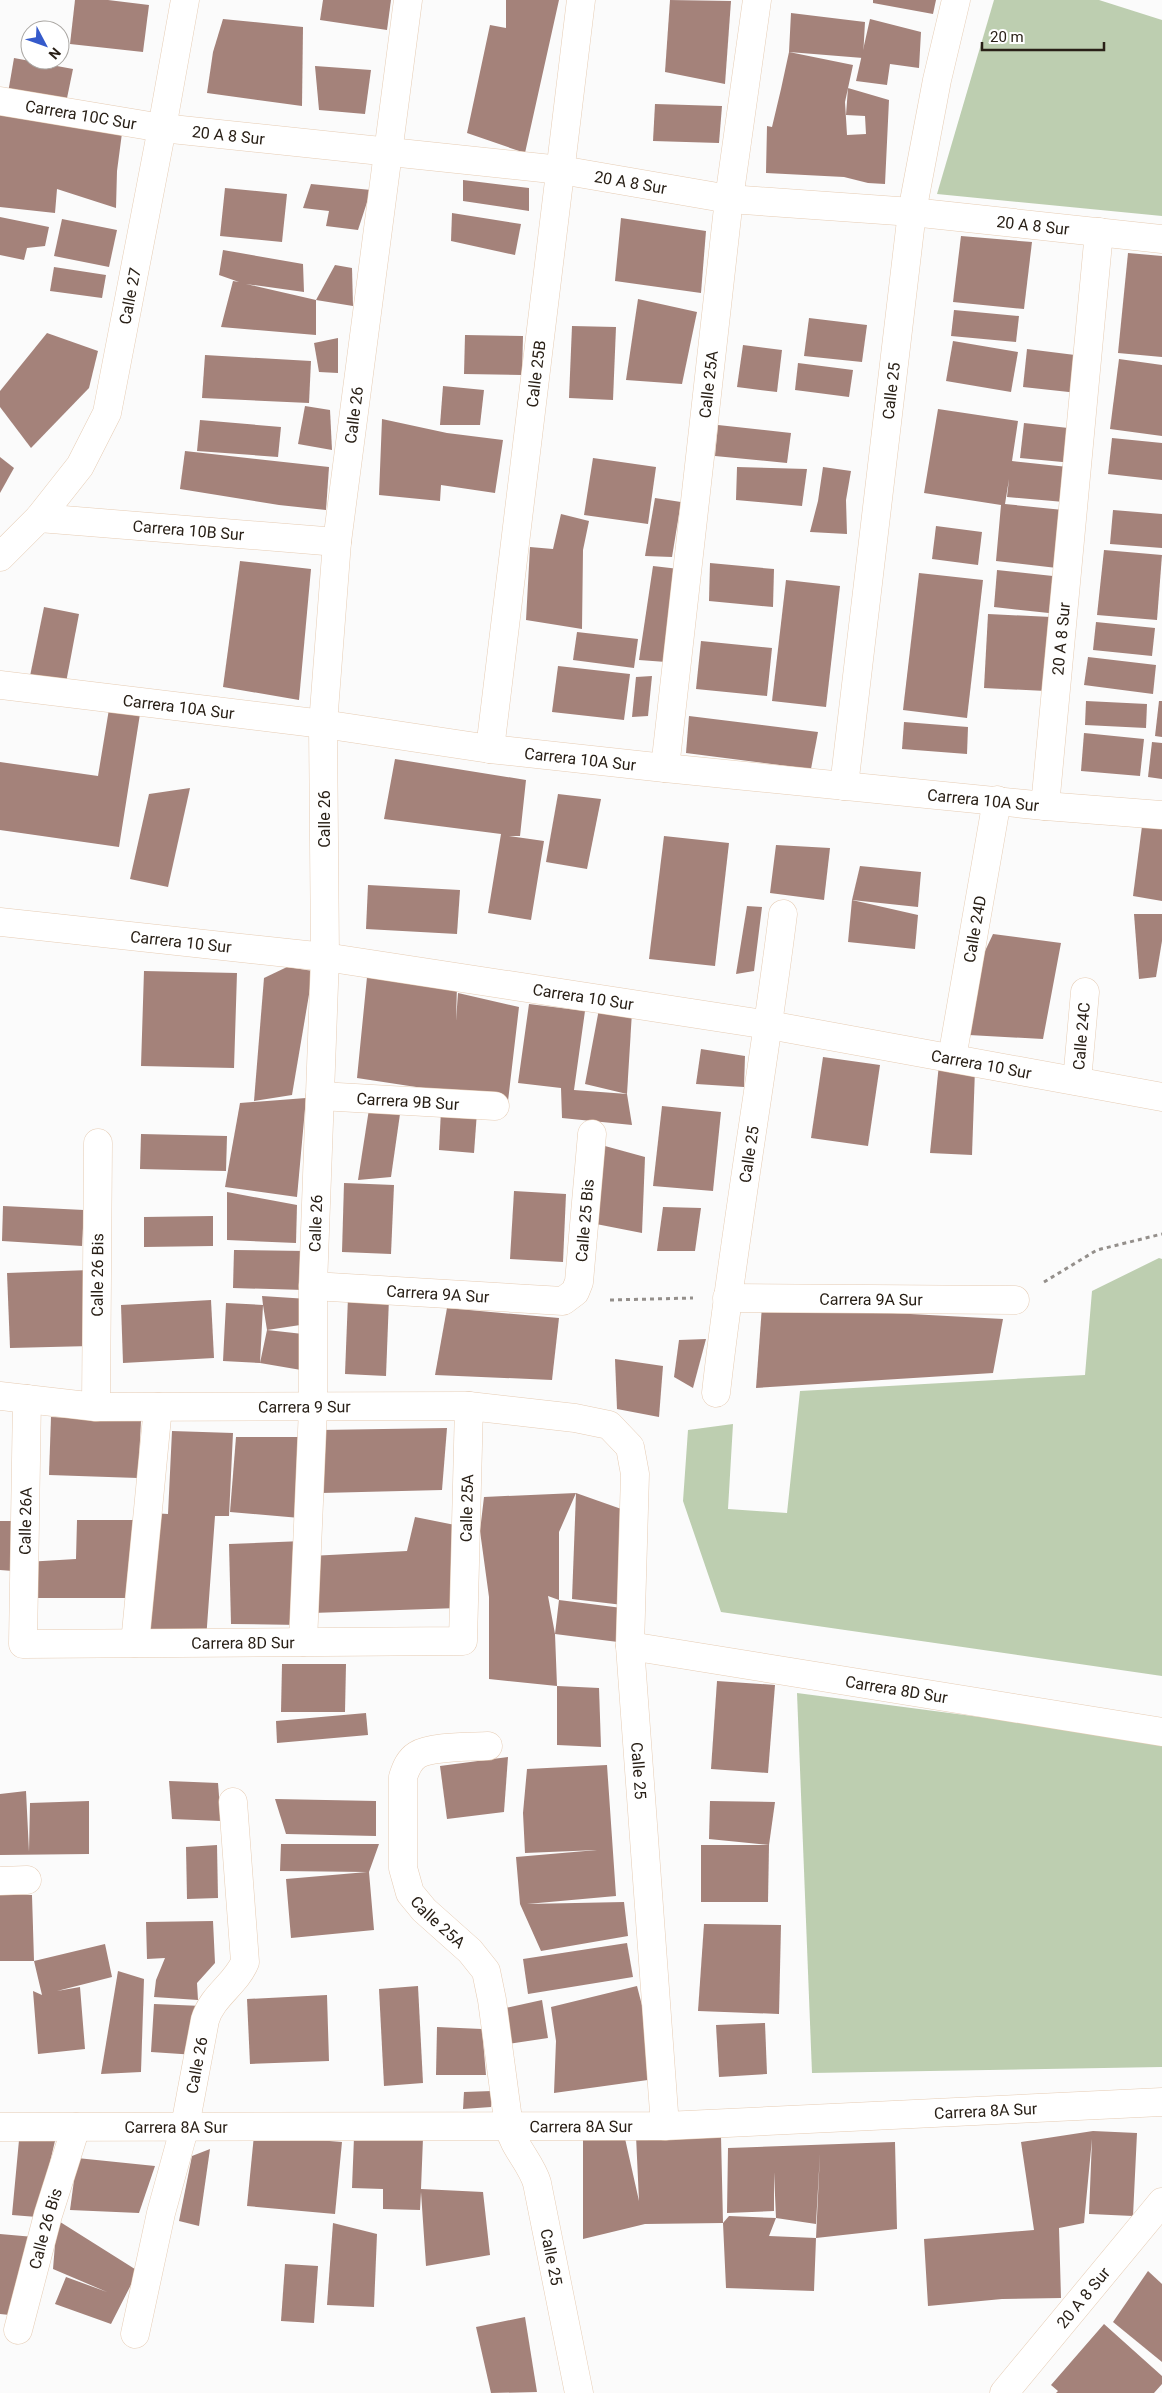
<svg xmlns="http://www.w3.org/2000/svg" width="1162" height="2393" font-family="Roboto,sans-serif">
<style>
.green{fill:#bdceb0}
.building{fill:#a4827a;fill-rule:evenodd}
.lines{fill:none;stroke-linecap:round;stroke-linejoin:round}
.minor-casing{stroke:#e6ccb4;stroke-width:29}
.path{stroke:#948f8b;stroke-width:3;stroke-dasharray:4 4;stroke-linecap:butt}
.minor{stroke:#fff;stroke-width:28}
.labels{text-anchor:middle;stroke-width:4;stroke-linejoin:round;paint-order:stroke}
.street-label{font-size:16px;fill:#292017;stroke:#fff}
</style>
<rect width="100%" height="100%" fill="#fbfbfb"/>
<!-- green -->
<g class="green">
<path d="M994 0H1099L1162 20V216L937 194Z"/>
<path d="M1159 1258 1162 1259V1676L721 1612 683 1501 688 1430 733 1424 728 1509 787 1513 800 1391 1085 1375 1092 1291Z"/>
<path d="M797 1693 1162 1741V2067L812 2073Z"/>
</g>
<!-- building -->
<g class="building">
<path d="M75 0H108L149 5 143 52 70 44Z"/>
<path d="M323 0H391L387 30 320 20Z"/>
<path d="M506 0H559L525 153 467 133 490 25 506 28Z"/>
<path d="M670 0 731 1 725 84 665 72Z"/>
<path d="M873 0H936L933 14 873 3Z"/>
<path d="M791 13 865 22 863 58 789 52 853 65 845 102 847 135 866 134 865 116 846 115 848 88 889 100 885 184 868 183 844 177 766 173 767 126 772 127 781 89 789 52Z"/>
<path d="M223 19 303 27 302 106 207 93 213 52Z"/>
<path d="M870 19 921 32 919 68 890 64 887 85 856 81Z"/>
<path d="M14 58 73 69 66 103 8 93Z"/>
<path d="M315 66 371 70 365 114 319 110Z"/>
<path d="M0 104 122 133 117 171 116 208 57 189 55 213 0 207Z"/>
<path d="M655 104 722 106 719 143 653 141Z"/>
<path d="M463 180 529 188V211L463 201Z"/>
<path d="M311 184 371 190 358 230 326 226 329 211 303 208Z"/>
<path d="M225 188 287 194 282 242 220 236Z"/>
<path d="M452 213 521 224 515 255 451 241Z"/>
<path d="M0 217 49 227 45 246 27 248 24 260 0 255Z"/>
<path d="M621 218 706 231 701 293 615 281Z"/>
<path d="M62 219 117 230 109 267 54 256Z"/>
<path d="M961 236 1032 242 1024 309 953 302Z"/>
<path d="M223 250 303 264 304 292 246 284 316 300V335L221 327 233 281 239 282 219 275Z"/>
<path d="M1128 253 1162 256V357L1118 353Z"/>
<path d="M335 265 352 268 353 306 316 300Z"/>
<path d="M54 267 106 275 102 298 50 291Z"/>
<path d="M638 299 697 312 682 384 626 380Z"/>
<path d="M954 310 1019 316 1016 342 951 336Z"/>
<path d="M809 318 867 325 862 362 804 356Z"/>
<path d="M572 326 616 327 613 400 569 398Z"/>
<path d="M47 333 98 351 89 388 31 448 0 407V391Z"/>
<path d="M465 335 523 336 522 375 464 374Z"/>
<path d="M338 338V373L319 372 314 343Z"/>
<path d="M953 341 1018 352 1011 392 946 381Z"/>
<path d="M743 345 782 350 777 392 737 387Z"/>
<path d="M1027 349 1083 356 1078 393 1023 387Z"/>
<path d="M205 355 311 361 309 403 202 398Z"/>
<path d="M1119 359 1162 365V436L1110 429Z"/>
<path d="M798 363 853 370 849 397 795 390Z"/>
<path d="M443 386 484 390 480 425H440Z"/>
<path d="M305 406 330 410 332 450 298 444Z"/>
<path d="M938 409 1018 421 1012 461 1068 467 1064 502 1007 497 1009 479 1005 504 1063 510 1057 568 996 561 1001 505 924 493Z"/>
<path d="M382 419 447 433 503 440 495 493 441 485 440 501 379 495Z"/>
<path d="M200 420 281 427 278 457 197 451Z"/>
<path d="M1024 423 1077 429 1073 463 1020 458Z"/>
<path d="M718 425 791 433 787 463 715 456Z"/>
<path d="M1112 438 1162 443V480L1108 474Z"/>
<path d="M185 451 329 467 326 510 279 505 180 489Z"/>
<path d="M0 457 14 468 0 493Z"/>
<path d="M593 458 656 467 648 524 584 515Z"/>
<path d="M737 467 807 469 802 506 736 500Z"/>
<path d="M823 467 851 471 846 500 847 534 810 532 818 501Z"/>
<path d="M655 498 681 502 672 557 645 556Z"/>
<path d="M1113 510 1162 514V548L1110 544Z"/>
<path d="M561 514 589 521 583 550 582 629 526 620 530 547 553 549Z"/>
<path d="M936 526 982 532 978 565 932 559Z"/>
<path d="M1104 550 1162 555 1157 620 1097 615Z"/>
<path d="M240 561 311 569 299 700 223 687Z"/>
<path d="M710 563 774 569 773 607 709 601Z"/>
<path d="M653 566 679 569 666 662 639 660Z"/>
<path d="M997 570 1062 577 1058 614 994 607Z"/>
<path d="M919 573 983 580 967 718 903 710Z"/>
<path d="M786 580 840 586 826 707 772 701Z"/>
<path d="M44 607 79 614 65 688 29 681Z"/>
<path d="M988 614 1051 617 1046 691 984 688Z"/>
<path d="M1096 622 1155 628 1152 656 1093 650Z"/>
<path d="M577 632 638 639 634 668 573 660Z"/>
<path d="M701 641 772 648 767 696 696 689Z"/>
<path d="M1088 657 1156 665 1153 694 1084 685Z"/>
<path d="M558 666 630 674 624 720 552 712Z"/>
<path d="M652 676 648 716 632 717 636 677Z"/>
<path d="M1086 701 1147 704 1146 728 1085 725Z"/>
<path d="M1159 701H1162V737L1155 736Z"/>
<path d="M109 709 140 714 119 847 0 830V762L98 776Z"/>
<path d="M689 716 818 732 811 769 686 753Z"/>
<path d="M904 722 968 727 967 754 902 749Z"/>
<path d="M1084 733 1144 739 1140 776 1081 771Z"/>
<path d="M1152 742 1162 743V779L1148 777Z"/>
<path d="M395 759 526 780 520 836H509L544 841 531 920 488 913 501 834 384 819Z"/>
<path d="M190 788 168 887 130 879 149 794Z"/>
<path d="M558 794 601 799 587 869 546 862Z"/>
<path d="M1142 826 1162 829V901L1133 896Z"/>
<path d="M664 836 729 843 715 966 649 959Z"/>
<path d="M776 845 830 848 824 900 770 893Z"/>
<path d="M860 866 921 872 918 907 852 900Z"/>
<path d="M368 885 460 890 457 934 366 929Z"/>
<path d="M852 900 918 915 915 949 848 942Z"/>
<path d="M747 906 762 907 754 971 736 974Z"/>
<path d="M1134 914H1162V941L1156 977 1139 979Z"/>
<path d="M993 934 1061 943 1043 1039 969 1035 979 964Z"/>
<path d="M287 967 313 971 292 1095 254 1101 264 978Z"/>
<path d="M144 971 237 973 234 1068 141 1066Z"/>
<path d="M367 977 457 985 456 1021 458 993 519 1007 508 1101 357 1078Z"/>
<path d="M529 1004 585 1011 574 1090 627 1094 632 1125 562 1118 561 1088 518 1083Z"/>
<path d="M599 1009 632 1012 627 1094 585 1084Z"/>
<path d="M701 1049 745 1056 744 1087 696 1084Z"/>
<path d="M823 1057 880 1065 868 1146 811 1138Z"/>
<path d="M939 1064 975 1069 972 1155 930 1153Z"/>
<path d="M306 1098 297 1197 225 1187 240 1103Z"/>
<path d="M662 1106 721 1112 713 1191 653 1186Z"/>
<path d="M369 1109 400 1114 391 1177 358 1180Z"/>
<path d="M441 1110 477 1112 474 1153 439 1150Z"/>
<path d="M141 1134 227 1136 226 1171 140 1169Z"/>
<path d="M605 1146 645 1157 642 1233 596 1224Z"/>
<path d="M344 1183 394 1185 391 1254 342 1252Z"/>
<path d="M514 1191 566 1194 563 1262 510 1259Z"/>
<path d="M227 1192 297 1205 296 1243 227 1240Z"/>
<path d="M3 1206 84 1210 82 1246 2 1241Z"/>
<path d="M663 1207 701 1208 695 1251H657Z"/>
<path d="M213 1216V1246L144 1247V1217Z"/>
<path d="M234 1250 305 1251 304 1290 233 1288Z"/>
<path d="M90 1270 91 1346 10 1348 7 1273Z"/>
<path d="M262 1296 308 1299 307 1324 267 1330 263 1305 260 1363 267 1330 312 1335 307 1371 260 1363 223 1361 226 1303 263 1305Z"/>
<path d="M348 1297 389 1298 386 1376 345 1374Z"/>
<path d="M211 1300 214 1358 123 1363 121 1305Z"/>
<path d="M762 1306 1003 1319 993 1373 756 1388Z"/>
<path d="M447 1308 559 1318 552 1380 435 1375Z"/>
<path d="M706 1339 693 1388 674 1377 679 1340Z"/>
<path d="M615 1359 663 1366 659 1417 617 1409Z"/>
<path d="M51 1417 141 1421 138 1478 49 1475Z"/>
<path d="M447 1428 442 1490 321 1493 320 1430Z"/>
<path d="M172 1431 233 1433 229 1516H215L206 1640 143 1638 152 1513 168 1514Z"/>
<path d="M236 1437H301L300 1518 230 1512Z"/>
<path d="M576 1493 627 1511 623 1605 572 1599Z"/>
<path d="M576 1493 559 1532V1600L622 1608 618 1642 555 1634 557 1686 489 1679V1597L480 1531 484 1497ZM548 1596 559 1600 555 1634Z"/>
<path d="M415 1517 455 1525 458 1608 312 1613 310 1556 407 1551Z"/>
<path d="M77 1520H134V1598H28L26 1562 76 1559Z"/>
<path d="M0 1521H15L13 1571 0 1570Z"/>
<path d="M303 1541 300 1625 231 1624 229 1544Z"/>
<path d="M282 1664H346L345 1712H281Z"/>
<path d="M717 1681 775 1685 768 1773 711 1769Z"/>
<path d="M557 1686 599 1688 601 1747 557 1745Z"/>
<path d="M366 1713 368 1735 277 1743 276 1721Z"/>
<path d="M508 1757 504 1812 447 1819 440 1766Z"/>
<path d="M607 1765 616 1896 527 1904 624 1902 628 1936 541 1951 520 1904 516 1857 597 1850 525 1853 523 1813 527 1769Z"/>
<path d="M169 1781 218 1783 221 1821 172 1819Z"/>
<path d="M26 1791 29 1852 30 1803 89 1801V1854L0 1855V1794Z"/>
<path d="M275 1799 376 1801V1836L286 1834Z"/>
<path d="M710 1801 775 1802 769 1845 709 1839Z"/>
<path d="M281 1844H379L369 1872 374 1930 291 1938 286 1879 367 1872 280 1871Z"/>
<path d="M217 1845 218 1898 187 1899 186 1847Z"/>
<path d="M701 1845H769L768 1902H701Z"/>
<path d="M0 1894 32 1895 34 1961H0Z"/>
<path d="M213 1921 215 1963 197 1983 198 2000 154 1997 156 1980 165 1958 147 1959 146 1922Z"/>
<path d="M704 1924 781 1925 779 2014 698 2011Z"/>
<path d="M627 1943 633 1977 528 1994 523 1959Z"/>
<path d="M105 1944 112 1977 57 1991 80 1987 85 2049 38 2054 33 1991 42 1995 34 1961Z"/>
<path d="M118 1971 144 1979 141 2072 101 2074Z"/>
<path d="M418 1986 423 2083 384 2086 379 1989Z"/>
<path d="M637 1986 647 2025 655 2079 554 2093 556 2041 551 2007Z"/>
<path d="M327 1995 329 2061 250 2064 247 1999Z"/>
<path d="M542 2000 548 2038 502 2045 501 2009Z"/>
<path d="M154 2004 202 2006 196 2055 151 2052Z"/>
<path d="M765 2023 767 2074 719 2077 716 2025Z"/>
<path d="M437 2027 482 2029 486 2075H436Z"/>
<path d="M492 2091 491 2107 463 2109 464 2092Z"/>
<path d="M1093 2131 1137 2133 1133 2216 1089 2214 1092 2139 1084 2223 1059 2228 1061 2298 1002 2299 928 2306 924 2239 1034 2230 1021 2142Z"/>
<path d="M624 2134 639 2201 636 2136H721L723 2223 729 2216 776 2218 774 2172V2211L727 2213 728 2148 895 2142 897 2229 816 2238 820 2153 816 2224 776 2218 769 2236 816 2238 814 2291 726 2288 723 2223 645 2224 583 2239V2135Z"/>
<path d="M254 2135 342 2142 335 2214 247 2206Z"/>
<path d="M354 2137 423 2138 421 2189 483 2192 490 2255 426 2266 421 2192 420 2210 383 2209V2189L352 2188Z"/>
<path d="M19 2140 55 2141 37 2217 12 2215Z"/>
<path d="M210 2149 199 2226 179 2221 192 2156Z"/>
<path d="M77 2158 155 2166 139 2213 70 2210Z"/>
<path d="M57 2220 138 2271 111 2324 55 2304 66 2277 107 2292 53 2269Z"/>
<path d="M333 2223 377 2234 374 2307 327 2305Z"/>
<path d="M0 2234 34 2237 10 2315 0 2314Z"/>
<path d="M285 2264 318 2266 314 2323 281 2321Z"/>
<path d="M1148 2271 1162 2284V2362L1113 2322Z"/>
<path d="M525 2317 537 2392 491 2393 476 2327Z"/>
<path d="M1104 2324 1162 2376V2384L1154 2393H1056L1058 2391 1051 2385Z"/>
</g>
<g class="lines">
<!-- minor casing -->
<g class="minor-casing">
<g id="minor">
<path id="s1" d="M0 101 162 128 561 170 729 199 912 212 1162 239"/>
<path id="s2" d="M39 518 337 542"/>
<path id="s3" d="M0 557 39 518 80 466 107 413 162 128 185 0"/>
<path id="s4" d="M0 685 323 724 490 749 665 768 1045 806 1162 815"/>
<path id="s5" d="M490 749 581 0"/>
<path id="s6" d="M665 768 729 199 757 0"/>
<path id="s7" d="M844 786 912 212 937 80 956 0"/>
<path id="s8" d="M1045 806 1099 232"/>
<path id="s9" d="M0 922 325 957 769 1025 1162 1097"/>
<path id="s10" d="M952 1058 997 800"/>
<path id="s11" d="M1077 1081 1085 992"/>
<path id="s12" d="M320 1096 495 1106"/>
<path id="s13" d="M313 1286 563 1301 575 1292 579 1282 592 1134"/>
<path id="s14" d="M727 1298 1015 1300"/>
<path id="s15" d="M716 1393C734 1233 763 1074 783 914"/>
<path id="s16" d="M0 1396 96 1407 469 1406 575 1418 609 1425 630 1447 635 1474 630 1646 665 2126"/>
<path id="s17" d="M27 1399 23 1644 463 1641 469 1406"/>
<path id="s18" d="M96 1407 98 1143"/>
<path id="s19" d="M303 1642 313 1408V1286L325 957 323 724 337 542 408 0"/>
<path d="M135 1643 158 1407"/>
<path id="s20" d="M630 1646 1162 1732"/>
<path id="s21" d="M488 1746C470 1747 431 1746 417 1755 409 1760 406 1768 403 1777V1868L410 1893 424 1910 470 1951 486 1971 492 2000 509 2127C514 2148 531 2163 537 2183L579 2393"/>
<path d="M0 1881 27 1880"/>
<path id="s22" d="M0 2127 665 2126 1162 2102"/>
<path id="s23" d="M18 2330 48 2215 76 2127"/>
<path id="s24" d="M135 2334 161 2213 185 2126 205 2020C212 1996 236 1984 245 1962L233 1802"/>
<path id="s25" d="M1004 2393 1162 2202"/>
</g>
</g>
<!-- path -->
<g class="path">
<path d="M1044 1282 1097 1250 1162 1234"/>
<path d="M610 1300 693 1298"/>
</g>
<!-- minor -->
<use href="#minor" class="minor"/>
</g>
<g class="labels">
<!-- street labels -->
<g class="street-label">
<text dy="6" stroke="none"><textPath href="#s1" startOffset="82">Carrera 10C Sur</textPath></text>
<text dy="6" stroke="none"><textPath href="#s1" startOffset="231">20 A 8 Sur</textPath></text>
<text dy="6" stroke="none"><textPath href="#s1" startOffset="636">20 A 8 Sur</textPath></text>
<text dy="6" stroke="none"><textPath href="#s1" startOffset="1041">20 A 8 Sur</textPath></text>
<text dy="6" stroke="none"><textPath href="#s3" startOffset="300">Calle 27</textPath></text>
<text dy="6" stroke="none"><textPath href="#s5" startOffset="378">Calle 25B</textPath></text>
<text dy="6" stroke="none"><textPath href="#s6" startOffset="386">Calle 25A</textPath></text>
<text dy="6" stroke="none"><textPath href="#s7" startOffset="398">Calle 25</textPath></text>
<text dy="6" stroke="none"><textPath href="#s19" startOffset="1229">Calle 26</textPath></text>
<text dy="6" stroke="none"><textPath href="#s2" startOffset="150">Carrera 10B Sur</textPath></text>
<text dy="6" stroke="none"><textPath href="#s8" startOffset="168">20 A 8 Sur</textPath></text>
<text dy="6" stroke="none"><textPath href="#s4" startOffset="180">Carrera 10A Sur</textPath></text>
<text dy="6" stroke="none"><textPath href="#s4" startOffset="585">Carrera 10A Sur</textPath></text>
<text dy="6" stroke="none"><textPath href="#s4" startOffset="990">Carrera 10A Sur</textPath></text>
<text transform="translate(324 819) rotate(-90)" y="6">Calle 26</text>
<text dy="6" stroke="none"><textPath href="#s10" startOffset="131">Calle 24D</textPath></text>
<text dy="6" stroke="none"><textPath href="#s9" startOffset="182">Carrera 10 Sur</textPath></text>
<text dy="6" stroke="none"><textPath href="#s9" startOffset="588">Carrera 10 Sur</textPath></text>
<text dy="6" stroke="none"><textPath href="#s11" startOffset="45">Calle 24C</textPath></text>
<text dy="6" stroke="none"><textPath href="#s9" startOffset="992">Carrera 10 Sur</textPath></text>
<text dy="6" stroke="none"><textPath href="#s12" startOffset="88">Carrera 9B Sur</textPath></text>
<text dy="6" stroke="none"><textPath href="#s15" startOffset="241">Calle 25</textPath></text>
<text dy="6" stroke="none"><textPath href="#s13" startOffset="338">Calle 25 Bis</textPath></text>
<text dy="6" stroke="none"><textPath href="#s19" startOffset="419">Calle 26</textPath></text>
<text dy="6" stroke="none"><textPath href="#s18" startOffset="132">Calle 26 Bis</textPath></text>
<text dy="6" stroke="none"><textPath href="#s13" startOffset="125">Carrera 9A Sur</textPath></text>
<text dy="6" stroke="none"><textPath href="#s14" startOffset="144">Carrera 9A Sur</textPath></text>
<text dy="6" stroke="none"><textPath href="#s16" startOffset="305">Carrera 9 Sur</textPath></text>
<text dy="6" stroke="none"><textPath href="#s17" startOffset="818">Calle 25A</textPath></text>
<text transform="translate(25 1521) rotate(-89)" y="6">Calle 26A</text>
<text dy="6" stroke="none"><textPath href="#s17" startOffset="465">Carrera 8D Sur</textPath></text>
<text dy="6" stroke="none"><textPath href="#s20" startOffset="270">Carrera 8D Sur</textPath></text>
<text dy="6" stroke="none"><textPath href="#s16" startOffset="966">Calle 25</textPath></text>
<text dy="6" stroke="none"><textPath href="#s21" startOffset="256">Calle 25A</textPath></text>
<text dy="6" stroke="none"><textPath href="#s24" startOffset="276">Calle 26</textPath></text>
<text dy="6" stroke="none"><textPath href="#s22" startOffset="986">Carrera 8A Sur</textPath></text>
<text dy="6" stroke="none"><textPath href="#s22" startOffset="176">Carrera 8A Sur</textPath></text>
<text dy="6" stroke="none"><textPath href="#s22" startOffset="581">Carrera 8A Sur</textPath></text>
<text dy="6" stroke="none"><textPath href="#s23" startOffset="105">Calle 26 Bis</textPath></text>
<text dy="6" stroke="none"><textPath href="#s21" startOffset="621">Calle 25</textPath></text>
<text dy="6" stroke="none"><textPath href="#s25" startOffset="124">20 A 8 Sur</textPath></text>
</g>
</g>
<!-- north arrow -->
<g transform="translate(45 45) rotate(131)"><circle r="24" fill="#ffffff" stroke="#a9a6a2"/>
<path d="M0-4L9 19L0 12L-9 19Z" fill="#355acb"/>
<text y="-8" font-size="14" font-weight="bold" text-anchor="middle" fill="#292017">N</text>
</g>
<!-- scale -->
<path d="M982 42v8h122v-8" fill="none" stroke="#292017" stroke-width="2.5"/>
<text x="990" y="42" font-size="15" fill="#292017" stroke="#ffffff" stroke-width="4" paint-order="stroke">20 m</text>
</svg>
